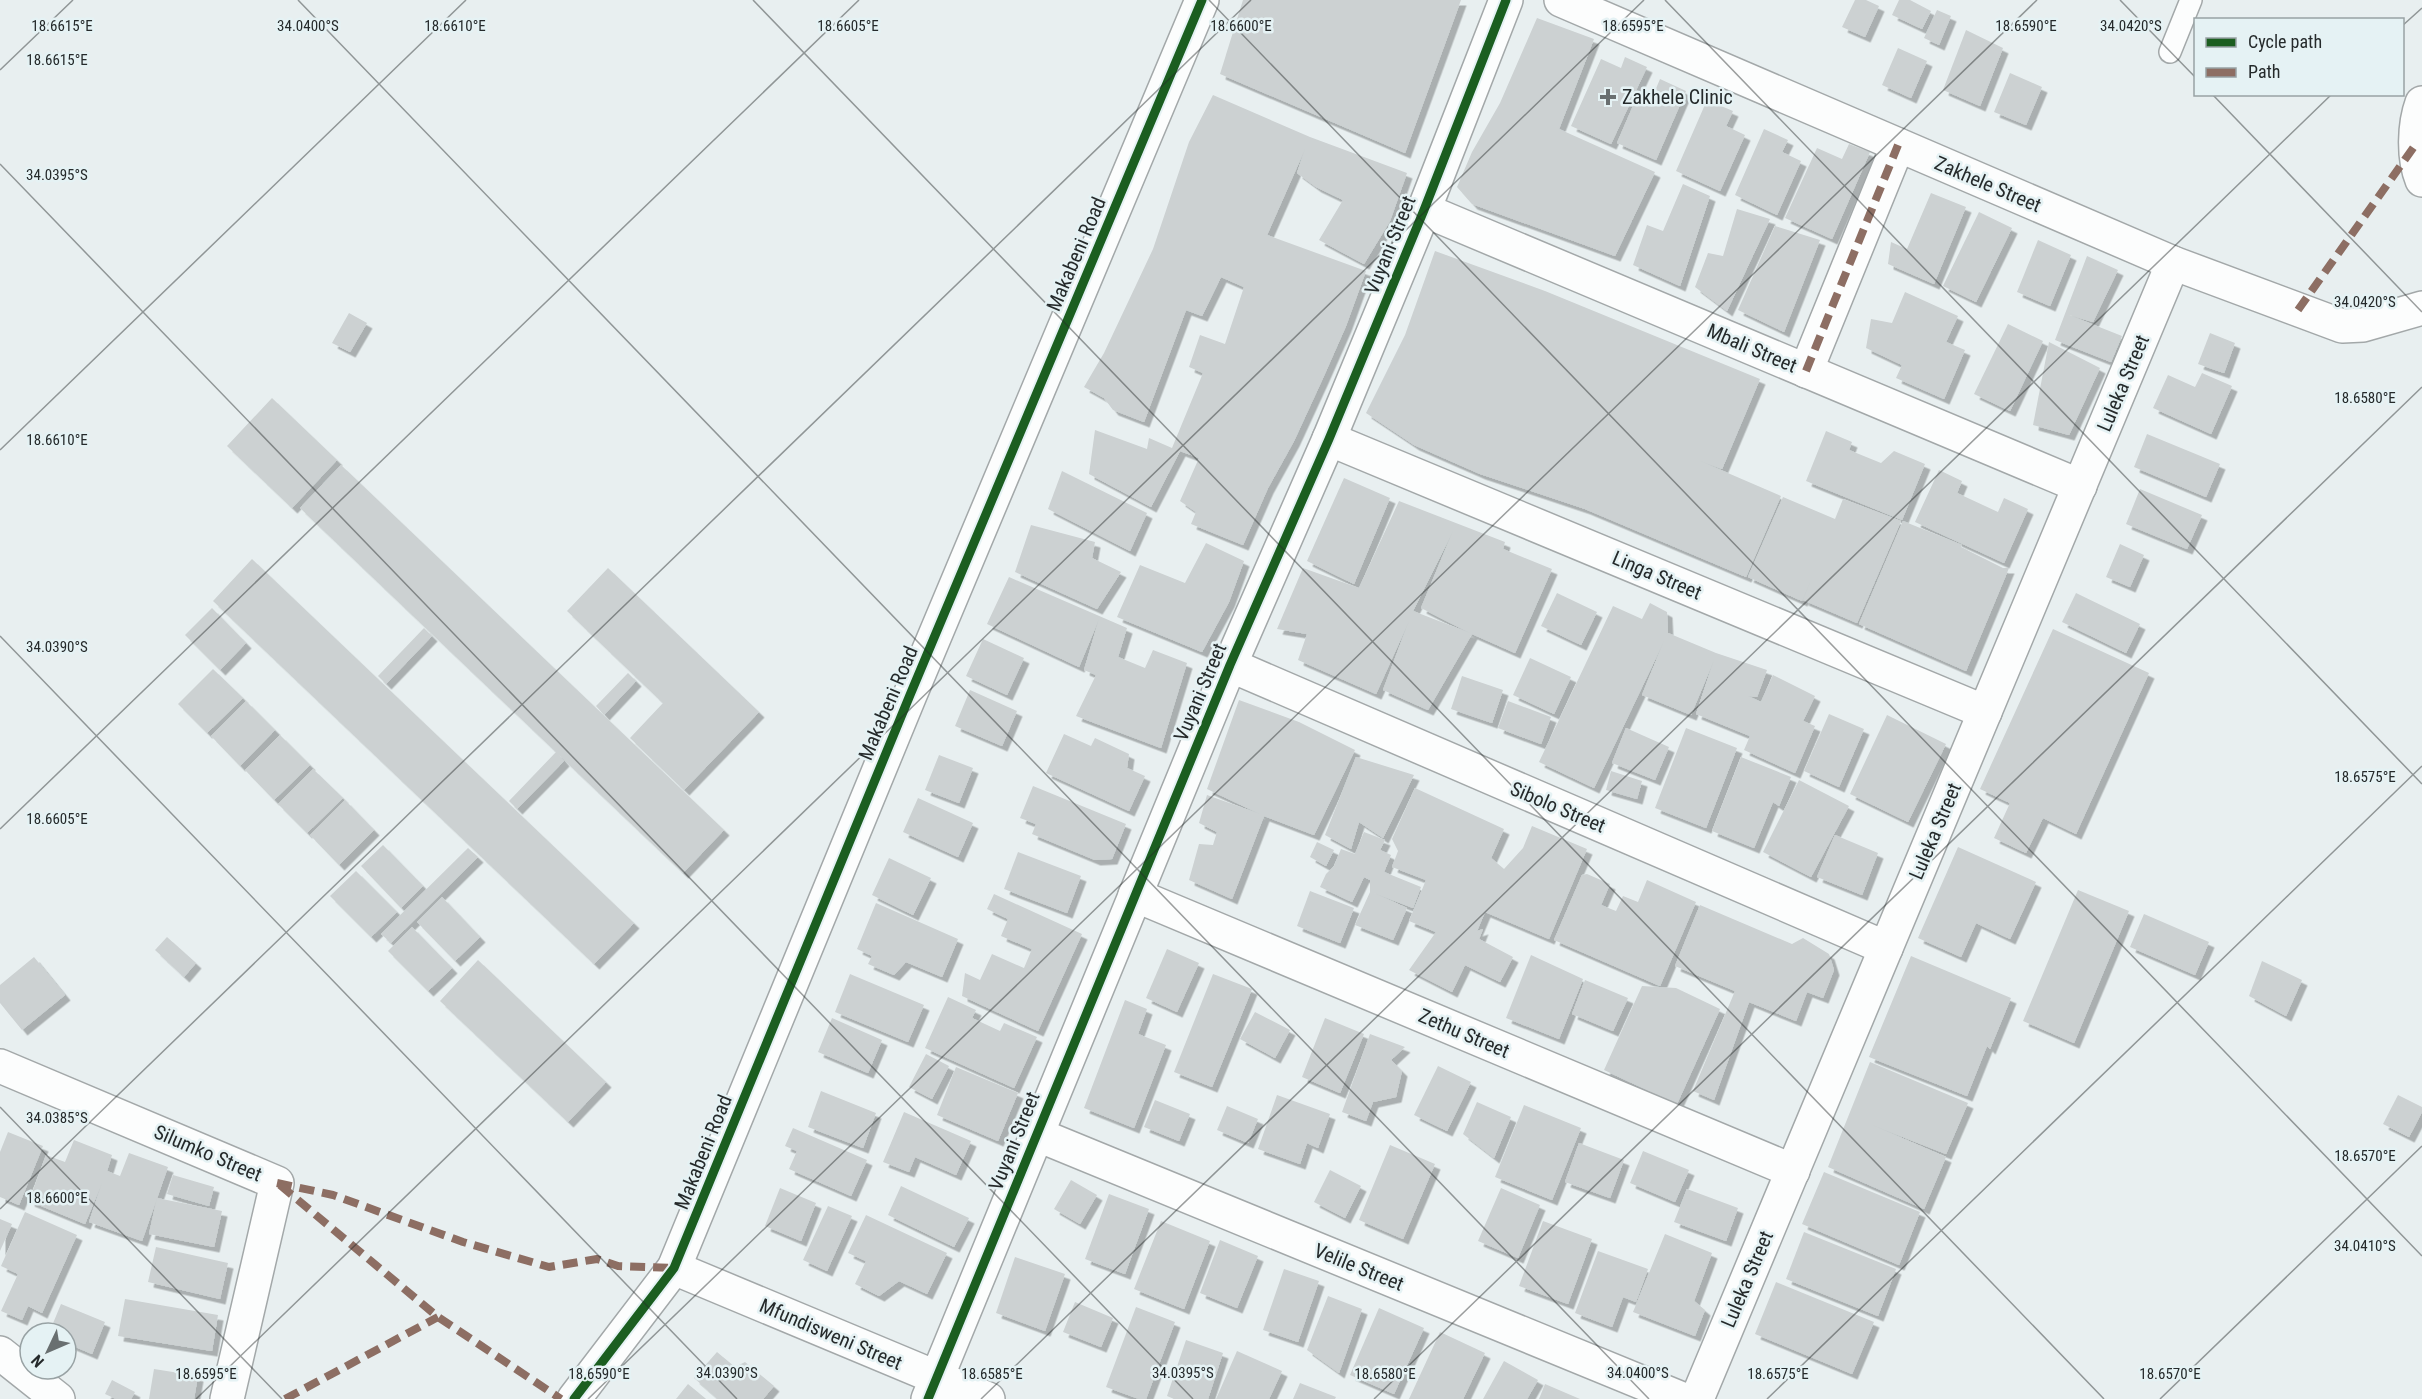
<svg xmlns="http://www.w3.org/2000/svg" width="2422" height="1399" font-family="'Roboto Condensed',sans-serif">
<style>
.building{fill:#ccd1d2;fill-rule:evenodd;filter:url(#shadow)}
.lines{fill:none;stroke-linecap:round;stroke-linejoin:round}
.service-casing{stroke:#a3a8a9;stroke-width:24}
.pedestrian-casing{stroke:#a3a8a9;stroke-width:36}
.minor-casing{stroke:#a3a8a9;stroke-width:36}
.service{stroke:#fcfdfd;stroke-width:21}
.pedestrian{stroke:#fcfdfd;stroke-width:33}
.minor{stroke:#fcfdfd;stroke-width:33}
.quiet{stroke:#8d6e63;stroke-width:8;stroke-dasharray:15 8;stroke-linecap:butt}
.cycleway-casing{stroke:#e5f2f4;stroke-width:13}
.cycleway{stroke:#1b5e20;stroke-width:9}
.ticks{fill:none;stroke:#252a2b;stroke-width:1.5;stroke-opacity:0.45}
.poi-dot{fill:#696f70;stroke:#e5f2f4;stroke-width:2}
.labels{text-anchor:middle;stroke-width:5;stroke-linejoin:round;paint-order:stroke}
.poi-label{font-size:20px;fill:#252a2b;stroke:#e5f2f4;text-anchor:start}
.street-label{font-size:20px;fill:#252a2b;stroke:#e5f2f4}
.ticks-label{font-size:15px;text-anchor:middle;fill:#252a2b;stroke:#e5f2f4;stroke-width:5;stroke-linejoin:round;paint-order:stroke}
</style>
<defs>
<filter id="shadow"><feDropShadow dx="5.5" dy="5.5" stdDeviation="0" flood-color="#0004"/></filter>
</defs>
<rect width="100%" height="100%" fill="#e8eff0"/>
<!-- building -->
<g class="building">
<path d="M1243 0H1461L1405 153 1220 74Z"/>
<path d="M1855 0H1866L1879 6 1865 37 1842 27Z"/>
<path d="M1899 0H1910L1931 11 1922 29 1892 15Z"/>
<path d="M1937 10 1951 16 1939 45 1924 38Z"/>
<path d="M1537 18 1594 39 1559 129 1655 172 1615 256 1472 204 1457 187 1472 152 1500 103Z"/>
<path d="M1966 30 2003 48 1980 106 1943 90Z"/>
<path d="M1898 48 1927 61 1911 98 1882 85Z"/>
<path d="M1625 57 1647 67 1611 144 1571 126 1601 59 1621 68Z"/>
<path d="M2010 73 2042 87 2026 125 1994 112Z"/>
<path d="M1660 79 1686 91 1656 160 1617 143 1639 92 1652 98Z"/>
<path d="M1213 95 1310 137 1407 173 1390 221 1364 264 1319 240 1343 200 1316 187 1297 173 1305 149 1267 235 1366 271 1346 326 1323 378 1294 441 1268 488 1243 545 1191 524 1196 512 1180 501 1199 458 1180 451 1151 507 1089 474 1095 430 1147 449 1149 438 1172 448 1203 373 1189 367 1200 335 1225 344 1244 287 1221 277 1202 316 1186 310 1144 422 1113 410 1104 398 1084 387 1104 353 1153 249 1189 142Z"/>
<path d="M1707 100 1733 111 1726 126 1745 135 1720 191 1676 171Z"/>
<path d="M1764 129 1788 140 1782 152 1801 161 1777 215 1735 195Z"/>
<path d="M1849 144 1870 152 1832 239 1785 218 1817 148 1842 159Z"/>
<path d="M1683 184 1710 196 1680 286 1633 265 1647 225 1663 231Z"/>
<path d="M1931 193 1966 207 1934 284 1888 264 1891 242 1907 249Z"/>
<path d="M1737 209 1770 219 1727 311 1695 287 1708 253 1723 256Z"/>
<path d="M1979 212 2012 228 1976 302 1943 286Z"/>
<path d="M1775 226 1820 240 1784 332 1738 310Z"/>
<path d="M2038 240 2071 255 2050 306 2017 292Z"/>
<path d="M1435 251 1545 291 1760 379 1722 469 1700 461 1781 496 1746 577 1585 509 1480 474 1414 445 1366 413 1405 335Z"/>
<path d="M2087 256 2118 270 2093 322 2069 315 2122 336 2111 362 2055 340Z"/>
<path d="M1905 292 1958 316 1946 342 1965 350 1944 399 1896 378 1902 365 1866 348 1871 319 1892 323Z"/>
<path d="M349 313 367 323 350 352 332 343Z"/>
<path d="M2008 324 2043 341 2010 411 1974 394Z"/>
<path d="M2210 333 2235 343 2224 373 2198 364Z"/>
<path d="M2049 342 2100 368 2069 435 2033 425Z"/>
<path d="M2202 373 2232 386 2211 434 2153 408 2168 375 2195 387Z"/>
<path d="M272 398 337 460 292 508 227 446Z"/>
<path d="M1826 431 1852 442 1849 450 1881 463 1894 451 1925 464 1902 520 1806 481Z"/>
<path d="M2147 434 2220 464 2206 497 2134 467Z"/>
<path d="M341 465 724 830 683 873 559 755 564 761 517 809 509 801 556 752 300 508Z"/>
<path d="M1939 470 1962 481 1957 493 1998 512 2004 498 2028 509 2004 563 1915 522Z"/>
<path d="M1062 471 1147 513 1130 551 1048 509Z"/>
<path d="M1344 478 1390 498 1354 584 1307 561Z"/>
<path d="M2140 489 2202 515 2187 549 2126 524Z"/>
<path d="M1783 497 1835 519 1843 499 1901 521 1857 623 1803 600 1811 580 1802 601 1748 577Z"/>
<path d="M1399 501 1505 542 1503 549 1552 569 1515 653 1472 634 1428 710 1383 690 1409 621 1376 694 1298 660 1307 634 1277 629 1303 568 1359 588ZM1453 531 1421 608 1470 633 1413 611Z"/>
<path d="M1903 521 1962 545 1961 547 2003 568H2009L1966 671 1859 624Z"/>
<path d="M1031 525 1095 542 1092 558 1121 572 1097 609 1015 572Z"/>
<path d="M1206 543 1244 561 1229 602 1202 652 1117 617 1140 565 1185 583Z"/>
<path d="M2120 544 2144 555 2130 587 2106 577Z"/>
<path d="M252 559 634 923 594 964 213 601Z"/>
<path d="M608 568 759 712 684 790 630 738 663 703 567 611Z"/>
<path d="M1009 577 1127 628 1118 657 1145 668 1153 650 1187 663 1161 748 1076 716 1096 675 1084 670 1099 619 1079 667 987 624Z"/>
<path d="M1557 593 1597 612 1581 645 1541 626Z"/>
<path d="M2076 593 2140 624 2126 653 2062 622Z"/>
<path d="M1650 603 1667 612 1668 633 1716 653 1767 670 1757 697 1748 696 1761 702 1773 675 1815 696 1803 721 1815 726 1795 773 1744 750 1750 736 1696 714 1714 660 1691 715 1642 695 1664 641 1594 788 1539 762 1613 606 1642 619Z"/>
<path d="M212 608 246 643 220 670 185 635Z"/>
<path d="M424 628 432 636 386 684 378 676Z"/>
<path d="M2053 629 2149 673 2076 834 2043 818 2026 853 1994 838 2010 803 1980 789Z"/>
<path d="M983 639 1024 658 1007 695 966 676Z"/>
<path d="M1530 658 1571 677 1554 714 1513 695Z"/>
<path d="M213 669 243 698 207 733 178 704Z"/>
<path d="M628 673 636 681 604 715 596 706Z"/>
<path d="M1462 676 1503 690 1492 723 1451 709Z"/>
<path d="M970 690 1017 711 1002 746 955 726Z"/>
<path d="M1239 700 1299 722 1355 750 1314 835 1264 816 1232 899 1189 880 1199 844 1213 845 1217 832 1199 823 1207 795 1260 814 1207 789Z"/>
<path d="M246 701 275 730 240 766 211 736Z"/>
<path d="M1508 701 1551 717 1541 744 1498 728Z"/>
<path d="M1829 714 1864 729 1839 787 1804 771Z"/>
<path d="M1887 715 1946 744 1908 822 1850 794Z"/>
<path d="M1626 728 1669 747 1655 780 1612 763Z"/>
<path d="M1686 728 1737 748 1706 828 1655 808Z"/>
<path d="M1064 734 1091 746 1095 738 1129 754 1127 768 1145 776 1129 811 1046 773Z"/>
<path d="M280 735 310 765 274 800 245 770Z"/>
<path d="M939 755 973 768 959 803 925 790Z"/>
<path d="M1356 757 1414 775 1383 838 1359 822 1351 849 1325 835Z"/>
<path d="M1741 757 1791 777 1779 806 1773 802 1754 848 1712 831Z"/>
<path d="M313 769 343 798 307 833 278 804Z"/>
<path d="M1611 771 1642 781 1637 799 1606 790Z"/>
<path d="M1799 780 1849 806 1811 877 1763 852Z"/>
<path d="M1033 786 1126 824 1112 859 1095 860 1032 834 1036 824 1020 818Z"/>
<path d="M1415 788 1504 829 1491 858 1504 869 1523 848 1532 826 1587 849 1549 939 1485 912 1477 931 1483 929 1479 939 1513 957 1500 982 1465 965 1452 992 1409 970 1436 932 1409 921 1426 880 1392 867 1398 851 1392 839Z"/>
<path d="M918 798 973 823 958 857 903 832Z"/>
<path d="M345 800 374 830 339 865 310 835Z"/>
<path d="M1364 832 1385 840 1380 850 1391 855 1384 872 1421 887 1413 908 1374 893 1407 908 1393 940 1355 925 1370 892V880L1364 877 1352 902 1320 887 1326 874 1334 866 1341 849 1355 854Z"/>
<path d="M1835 835 1878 853 1862 895 1817 877Z"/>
<path d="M1317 842 1334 850 1326 866 1310 857Z"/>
<path d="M383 845 423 886 401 908 361 866Z"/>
<path d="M1958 847 2036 882 2010 939 1976 923 1961 957 1918 938Z"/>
<path d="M468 848 478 857 391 943 381 934Z"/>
<path d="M1018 852 1081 876 1067 913 1004 889Z"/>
<path d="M889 858 931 878 913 915 872 895Z"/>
<path d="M356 871 397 912 371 937 330 896Z"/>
<path d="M1587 874 1610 884 1601 905 1616 911 1623 896 1638 902 1647 880 1696 902 1660 986 1554 940 1582 875Z"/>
<path d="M2078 890 2129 911 2074 1043 2023 1021Z"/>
<path d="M1310 891 1354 908 1340 943 1297 926Z"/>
<path d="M994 894 1082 934 1038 1031 962 996 965 973 980 980 992 954 1024 968 1032 949 1001 936 1008 919 987 909Z"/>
<path d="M442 897 480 937 455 961 417 922Z"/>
<path d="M876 903 958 939 942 977 906 962 894 975 868 964 872 956 857 949Z"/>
<path d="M1700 905 1792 944 1803 938 1829 954 1834 970 1823 998 1807 992 1796 1021 1749 1002 1714 1100 1693 1091 1735 991 1675 966Z"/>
<path d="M2144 914 2209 942 2195 975 2130 947Z"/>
<path d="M412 927 452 968 428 991 388 951Z"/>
<path d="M167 937 196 963 184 977 155 950Z"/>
<path d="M1167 949 1199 963 1177 1012 1146 998Z"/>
<path d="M1531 955 1583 979 1559 1039 1506 1018Z"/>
<path d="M1911 956 2011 998 1990 1049 1987 1046 1967 1096 1869 1057Z"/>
<path d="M34 957 65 995 22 1030 0 1003V985Z"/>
<path d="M478 960 606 1082 568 1122 440 1001Z"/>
<path d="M2262 961 2302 980 2286 1016 2249 996Z"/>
<path d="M850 974 924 1005 908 1042 835 1012Z"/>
<path d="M1213 974 1252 989 1212 1087 1174 1072Z"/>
<path d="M1585 980 1628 998 1613 1031 1572 1014Z"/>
<path d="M1642 986 1676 988 1720 1009 1677 1104 1604 1070Z"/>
<path d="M948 997 976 1010 972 1018 1000 1031 1004 1023 1037 1037 1014 1088 925 1048Z"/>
<path d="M1125 1000 1147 1009 1138 1034 1166 1045 1134 1128 1084 1108Z"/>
<path d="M1255 1012 1290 1030 1275 1058 1240 1039Z"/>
<path d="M832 1018 882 1040 868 1073 818 1052Z"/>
<path d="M1325 1018 1364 1034 1340 1093 1302 1077Z"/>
<path d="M1370 1034 1405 1047 1391 1060 1402 1071 1396 1097 1373 1102 1366 1121 1342 1112Z"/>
<path d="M926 1054 949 1066 932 1099 909 1087Z"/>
<path d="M1870 1062 1968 1103 1946 1154 1872 1125 1946 1157 1924 1209 1828 1167Z"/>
<path d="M1438 1066 1471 1082 1447 1131 1414 1115Z"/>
<path d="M956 1067 1018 1093 998 1141 937 1115Z"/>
<path d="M821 1091 876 1113 863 1148 808 1127Z"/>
<path d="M1277 1095 1330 1114 1318 1148 1307 1143 1300 1164 1258 1149Z"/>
<path d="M2398 1095 2422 1107V1112L2409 1137 2383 1124Z"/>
<path d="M1155 1100 1190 1114 1179 1141 1144 1127Z"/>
<path d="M1477 1102 1511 1117 1494 1158 1463 1134Z"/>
<path d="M1524 1105 1581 1128 1552 1200 1495 1177Z"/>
<path d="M1227 1106 1258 1119 1248 1143 1217 1130Z"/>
<path d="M904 1112 971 1141 956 1175 915 1157 909 1172 883 1162Z"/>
<path d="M793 1128 867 1160 851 1196 789 1169 797 1151 785 1146Z"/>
<path d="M8 1132 43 1146 19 1205 0 1197V1152Z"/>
<path d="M74 1140 112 1155 107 1171 120 1176 129 1153 168 1167 142 1241 89 1222 102 1183 85 1224 29 1201 46 1155 65 1162Z"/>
<path d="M1579 1143 1624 1160 1610 1198 1565 1182Z"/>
<path d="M1390 1145 1435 1164 1403 1239 1359 1220Z"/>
<path d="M1643 1151 1689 1170 1675 1202 1630 1183Z"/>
<path d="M1330 1170 1361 1186 1345 1218 1314 1202Z"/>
<path d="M1824 1172 1920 1212 1899 1265 1802 1224Z"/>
<path d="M173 1175 214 1187 209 1206 167 1194Z"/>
<path d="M1071 1180 1097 1195 1080 1224 1054 1209Z"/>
<path d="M901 1186 969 1218 954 1247 888 1215Z"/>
<path d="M780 1188 816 1203 801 1241 765 1226Z"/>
<path d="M1501 1188 1540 1205 1518 1258 1478 1241Z"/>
<path d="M1687 1189 1738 1208 1726 1241 1674 1222Z"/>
<path d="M1109 1194 1149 1209 1125 1274 1085 1259Z"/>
<path d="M157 1198 222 1211 214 1247 149 1234Z"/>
<path d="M828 1206 852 1216 827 1271 803 1260Z"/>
<path d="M25 1212 77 1235 42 1313 28 1306 22 1320 1 1311 18 1274 1 1266Z"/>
<path d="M866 1215 947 1253 927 1294 899 1281 879 1296 855 1284 866 1261 848 1253Z"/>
<path d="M0 1219 12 1224 0 1251Z"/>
<path d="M1161 1221 1210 1241 1184 1309 1134 1289Z"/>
<path d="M1543 1221 1592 1239 1568 1304 1519 1286Z"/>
<path d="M1804 1232 1896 1269 1878 1316 1786 1279Z"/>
<path d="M1665 1234 1712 1253 1694 1301 1705 1310 1695 1336 1633 1312Z"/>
<path d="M1220 1240 1258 1256 1237 1308 1200 1293Z"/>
<path d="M156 1247 228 1263 220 1299 148 1282Z"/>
<path d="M1598 1251 1648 1269 1636 1302 1623 1297 1612 1327 1575 1313Z"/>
<path d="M1015 1257 1065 1274 1045 1331 996 1313Z"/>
<path d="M1284 1269 1319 1281 1298 1342 1263 1330Z"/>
<path d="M1776 1282 1874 1322 1852 1374 1755 1334Z"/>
<path d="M1328 1296 1362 1309 1339 1373 1307 1350Z"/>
<path d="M125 1299 218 1315 212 1351 118 1336Z"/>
<path d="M1075 1302 1113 1318 1101 1347 1063 1332Z"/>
<path d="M61 1304 105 1322 92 1354 66 1343V1333H49Z"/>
<path d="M1136 1307 1175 1322 1146 1399H1139L1106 1387Z"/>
<path d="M1379 1308 1424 1328 1394 1394 1350 1375Z"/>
<path d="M1440 1332 1485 1353 1463 1399H1409Z"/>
<path d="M1186 1340 1223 1353 1208 1399H1174L1167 1396Z"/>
<path d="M1237 1351 1282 1371 1269 1399H1216Z"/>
<path d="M717 1352 735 1367 745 1362 774 1386 763 1399H718L694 1378Z"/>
<path d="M1504 1361 1538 1380 1527 1399H1483Z"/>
<path d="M154 1369 198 1376 194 1399H149Z"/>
<path d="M112 1380 135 1392 131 1399H116L105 1394Z"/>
<path d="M1300 1383 1336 1397 1335 1399H1293Z"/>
<path d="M688 1384 706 1399H676Z"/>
<path d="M1545 1384 1580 1399H1539Z"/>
</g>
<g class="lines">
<!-- service casing -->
<g class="service-casing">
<path id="service" d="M2170 52 2191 0"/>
</g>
<!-- pedestrian casing -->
<g class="pedestrian-casing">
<path id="pedestrian" d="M1806 371 1898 145"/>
</g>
<!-- minor casing -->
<g class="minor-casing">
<g id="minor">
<path d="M1561 0 2173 263 2342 326 2363 325 2422 308"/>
<path d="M2422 103C2414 125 2413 158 2422 180"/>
<path d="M1424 210 2080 486"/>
<path d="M1329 439 1985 712"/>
<path d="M1230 665 1886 948"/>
<path d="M1135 895 1793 1171"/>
<path d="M0 1066 277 1183 227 1399"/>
<path d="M1036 1134 1682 1399"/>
<path d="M674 1268 988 1399"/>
<path d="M0 1353 58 1399"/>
<path d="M574 1399 674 1268 910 695 1202 0"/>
<path d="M928 1399 1230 665 1329 439 1424 210 1506 0"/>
<path d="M1697 1399 2173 263"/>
</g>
</g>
<!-- service -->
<use href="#service" class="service"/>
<!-- pedestrian -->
<use href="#pedestrian" class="pedestrian"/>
<!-- minor -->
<use href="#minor" class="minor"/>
<!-- quiet -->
<g class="quiet">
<path d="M2298 310 2416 144"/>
<path d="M1806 371 1898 145"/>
<path d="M277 1183 333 1195 463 1242 549 1267 597 1259 618 1266 674 1268"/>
<path d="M280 1185 438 1317 561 1399"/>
<path d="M285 1399 438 1317"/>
</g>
<!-- cycleway casing -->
<g class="cycleway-casing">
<g id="cycleway">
<path d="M574 1399 674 1268 910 695 1202 0"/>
<path d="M928 1399 1230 665 1329 439 1424 210 1506 0"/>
</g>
</g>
<!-- cycleway -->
<use href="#cycleway" class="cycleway"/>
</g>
<!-- ticks -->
<path class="ticks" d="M298 0 1649 1399M753 0 2104 1399M1209 0 2422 1256M1665 0 2422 784M2120 0 2196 78M2402 26 2422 8M0 70 73 0M2212 94 2422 312M0 164 1193 1399M0 450 466 0M0 636 737 1399M0 829 859 0M0 1107 282 1399M0 1209 1251 0M196 1399 1644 0M588 1399 2037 0M981 1399 2332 94M1374 1399 2422 387M1767 1399 2422 766M2160 1399 2422 1146"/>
<!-- markers -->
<path class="poi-dot" d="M1605 88h6v6h6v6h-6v6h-6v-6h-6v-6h6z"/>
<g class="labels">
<!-- poi labels -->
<g class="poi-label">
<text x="1622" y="104">Zakhele Clinic</text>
</g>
<!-- street labels -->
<g class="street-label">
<text transform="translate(1988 184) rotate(23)" y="7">Zakhele Street</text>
<text transform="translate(1390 245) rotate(-68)" y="7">Vuyani Street</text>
<text transform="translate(1076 254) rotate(-67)" y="7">Makabeni Road</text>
<text transform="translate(1752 348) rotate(23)" y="7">Mbali Street</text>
<text transform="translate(2123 383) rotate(-67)" y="7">Luleka Street</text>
<text transform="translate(1657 575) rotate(23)" y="7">Linga Street</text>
<text transform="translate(1200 692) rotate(-67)" y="7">Vuyani Street</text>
<text transform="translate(888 703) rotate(-67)" y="7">Makabeni Road</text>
<text transform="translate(1558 807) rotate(23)" y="7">Sibolo Street</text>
<text transform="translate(1935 831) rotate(-67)" y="7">Luleka Street</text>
<text transform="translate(1464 1033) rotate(23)" y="7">Zethu Street</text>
<text transform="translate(1014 1141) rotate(-68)" y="7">Vuyani Street</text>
<text transform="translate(703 1152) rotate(-68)" y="7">Makabeni Road</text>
<text transform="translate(208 1153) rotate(23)" y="7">Silumko Street</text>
<text transform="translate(1359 1267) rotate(22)" y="7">Velile Street</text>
<text transform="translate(1747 1279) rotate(-67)" y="7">Luleka Street</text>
<text transform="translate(831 1334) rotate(23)" y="7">Mfundisweni Street</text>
</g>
</g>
<g class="ticks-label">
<text x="62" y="31">18.6615°E</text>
<text x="455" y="31">18.6610°E</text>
<text x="848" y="31">18.6605°E</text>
<text x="1241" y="31">18.6600°E</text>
<text x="1633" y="31">18.6595°E</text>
<text x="2026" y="31">18.6590°E</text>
<text x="2131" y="31">34.0420°S</text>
<text x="308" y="31">34.0400°S</text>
<text x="57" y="65">18.6615°E</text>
<text x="57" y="180">34.0395°S</text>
<text x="2365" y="307">34.0420°S</text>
<text x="2365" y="403">18.6580°E</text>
<text x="57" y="445">18.6610°E</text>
<text x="57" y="652">34.0390°S</text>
<text x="2365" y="782">18.6575°E</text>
<text x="57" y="824">18.6605°E</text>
<text x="57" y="1123">34.0385°S</text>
<text x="2365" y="1161">18.6570°E</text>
<text x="57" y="1203">18.6600°E</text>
<text x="2365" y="1251">34.0410°S</text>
<text x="727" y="1378">34.0390°S</text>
<text x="1183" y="1378">34.0395°S</text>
<text x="1638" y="1378">34.0400°S</text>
<text x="206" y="1379">18.6595°E</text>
<text x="599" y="1379">18.6590°E</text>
<text x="992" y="1379">18.6585°E</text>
<text x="1385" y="1379">18.6580°E</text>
<text x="1778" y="1379">18.6575°E</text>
<text x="2170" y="1379">18.6570°E</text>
</g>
<!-- legend -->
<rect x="2194" y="18" width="210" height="78" fill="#e5f2f4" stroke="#98a2a4" stroke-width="1.5"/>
<rect x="2206" y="38" width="30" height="9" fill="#1b5e20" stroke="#98a2a4" stroke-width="1.5"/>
<text x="2248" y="48" font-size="18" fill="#252a2b">Cycle path</text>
<rect x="2206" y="68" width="30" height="9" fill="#8d6e63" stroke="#98a2a4" stroke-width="1.5"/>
<text x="2248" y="78" font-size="18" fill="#252a2b">Path</text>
<!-- north arrow -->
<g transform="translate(48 1351) rotate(226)"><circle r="28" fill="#e5f2f4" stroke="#98a2a4" stroke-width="1.5"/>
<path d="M0-4.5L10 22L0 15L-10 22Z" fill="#696f70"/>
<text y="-9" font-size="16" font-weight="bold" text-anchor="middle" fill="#252a2b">N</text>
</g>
</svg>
